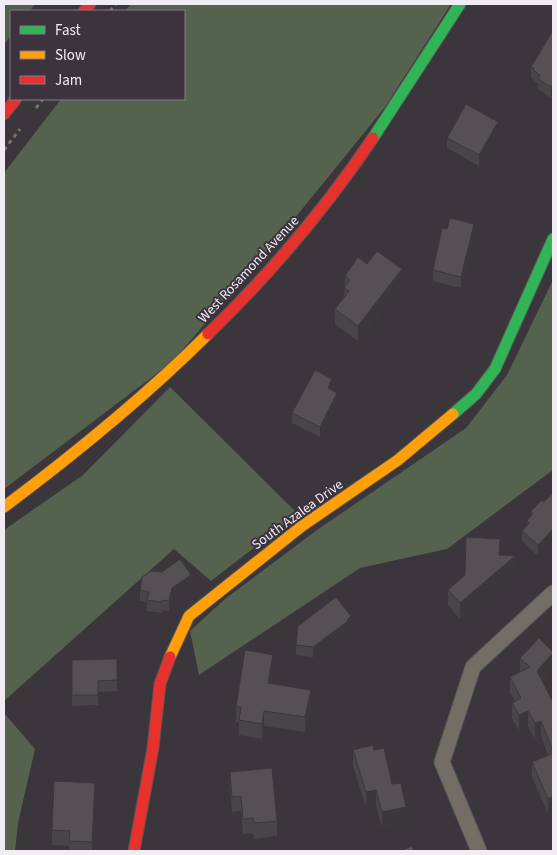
<svg xmlns="http://www.w3.org/2000/svg" width="557" height="855" font-family="'Source Sans 3',sans-serif">
<style>
.green{fill:#525f4c}
.forest{fill:#55624e}
.lines{fill:none;stroke-linecap:round;stroke-linejoin:round}
.street-casing{stroke:#575458;stroke-width:17}
.fast-casing{stroke:#575458;stroke-width:13}
.slow-casing{stroke:#575458;stroke-width:13}
.jam-casing{stroke:#575458;stroke-width:13}
.path{stroke:#787370;stroke-width:3;stroke-dasharray:4 4;stroke-linecap:butt}
.street{stroke:#736d66;stroke-width:15}
.fast{stroke:#30b455;stroke-width:11}
.slow{stroke:#ff9f0a;stroke-width:11}
.jam{stroke:#e5322d;stroke-width:11}
.wall{fill:#484548}
.shaded-wall{fill:#3b383b}
.building{fill:#545054;stroke:#3b383b}
.labels{text-anchor:middle;stroke-width:4;stroke-linejoin:round;paint-order:stroke}
.street-label{font-size:14px;fill:#f1ecf3;stroke:#3c333e}
</style>
<rect width="100%" height="100%" fill="#3b363b"/>
<!-- green -->
<path class="green" d="M4 4H35L30 11H11V35L4 45Z"/>
<!-- forest -->
<g class="forest">
<path d="M131 4H451L385 107 282 234 172 362 4 489V173L61 99H184V11H125Z"/>
<path d="M553 280V470L447 549 360 568 199 675 190 631 225 599 317 530 466 428 507 375Z"/>
<path d="M170 387 298 514 211 581 174 549 4 701V530L83 475Z"/>
<path d="M4 713 35 749 18 823 15 851H4Z"/>
</g>
<g class="lines">
<!-- street casing -->
<g class="street-casing">
<path id="street" d="M479 851 442 762 473 667 553 593"/>
</g>
<!-- fast casing -->
<g class="fast-casing">
<g id="fast">
<path d="M373 138 460 4"/>
<path d="M453 414 476 394 495 369 553 239"/>
</g>
</g>
<!-- slow casing -->
<g class="slow-casing">
<g id="slow">
<path d="M4 507C76 453 145 397 208 334"/>
<path d="M170 657 189 616 302 526 398 460 453 414"/>
</g>
</g>
<!-- jam casing -->
<g class="jam-casing">
<g id="jam">
<path d="M84 11 90 4"/>
<path d="M4 114 16 99"/>
<path d="M208 334C270 274 325 209 373 138"/>
<path d="M134 851 153 748 160 684 170 657"/>
</g>
</g>
<!-- path -->
<g class="path">
<path d="M110 11 116 4"/>
<path d="M36 108 43 99"/>
<path d="M4 150 20 129"/>
</g>
<!-- street -->
<use href="#street" class="street"/>
<!-- fast -->
<use href="#fast" class="fast"/>
<!-- slow -->
<use href="#slow" class="slow"/>
<!-- jam -->
<use href="#jam" class="jam"/>
</g>
<!-- wall -->
<g class="wall">
<path d="M553 33V95L551 98 538 89V84L533 81V79L531 78V67Z"/>
<path d="M498 132 479 166 447 148V138Z"/>
<path d="M447 229 474 234 461 288 433 281V270Z"/>
<path d="M367 264 402 285 358 341 335 324V309L344 297 345 276Z"/>
<path d="M332 390 337 404 320 437 292 423V413Z"/>
<path d="M542 500 538 556 522 541V531L527 526V521L531 516V511Z"/>
<path d="M500 555 515 572 460 619 448 605V590Z"/>
<path d="M191 585 172 598 169 611 162 610V613L147 611V602L140 601V590Z"/>
<path d="M351 627 348 629V632L313 657 296 655V645Z"/>
<path d="M553 652V669L542 681 553 702V812L548 814 532 777V762L548 755 541 736 535 739 528 726 519 730 512 718V703L515 701 510 693V677L520 672V658Z"/>
<path d="M117 659V691L98 692V705L72 706V660Z"/>
<path d="M273 670 271 684 311 706 305 732 264 726 262 739 239 735V722H236V706Z"/>
<path d="M353 750H374L392 784 406 822 382 827 376 805 366 807 353 766Z"/>
<path d="M230 772 277 821V836L254 839 253 833 243 834 241 811 232 812 230 788Z"/>
<path d="M95 798 92 851H69V846L52 845V830Z"/>
</g>
<!-- shaded-wall -->
<g class="shaded-wall">
<path d="M553 84V95L551 98V87Z"/>
<path d="M498 122V132L479 166V155Z"/>
<path d="M474 224V234L461 288V277Z"/>
<path d="M402 269V285L358 341V326Z"/>
<path d="M332 379V390L328 398V388Z"/>
<path d="M337 393V404L320 437V427Z"/>
<path d="M553 529V540L538 556V545Z"/>
<path d="M500 539 499 570 515 556V572L460 619V603L499 555Z"/>
<path d="M191 575V585L172 598 169 611V601L172 588Z"/>
<path d="M351 616V627L348 629V632L313 657V647Z"/>
<path d="M553 653V669L537 686V671Z"/>
<path d="M273 655V670L268 698V683Z"/>
<path d="M311 690V706L305 732V717Z"/>
<path d="M264 711V726L262 739V724Z"/>
<path d="M528 711V726L519 730V715Z"/>
<path d="M541 721V736L535 739V723Z"/>
<path d="M95 783V798L92 851V842Z"/>
<path d="M376 790V805L366 807V792Z"/>
<path d="M553 796V812L548 814V799Z"/>
<path d="M406 807V822L382 827V812Z"/>
</g>
<!-- building -->
<g class="building">
<path d="M552 32 553 33V84L551 87 538 79 540 75 533 70 534 68 531 67Z"/>
<path d="M466 104 498 122 479 155 447 138Z"/>
<path d="M450 218 474 224 461 277 433 270 442 228 447 229Z"/>
<path d="M377 251 402 269 358 326 335 309 349 291 344 288 350 280 345 276 358 257 367 264Z"/>
<path d="M315 370 332 379 328 388 337 393 320 427 292 413Z"/>
<path d="M553 493V529L538 545 522 531 529 523 527 521 533 513 531 511 542 500 544 502Z"/>
<path d="M466 537 500 539 499 555 515 556 460 603 448 590 465 575Z"/>
<path d="M180 559 191 575 172 588 169 601 162 600V602L147 600 149 592 140 590 142 577 151 571 162 572Z"/>
<path d="M336 597 351 616 347 620 348 621 313 647 296 645 298 626Z"/>
<path d="M539 638 553 652V653L537 671 553 702V751L541 721 535 723 528 711 519 715 512 703 521 698 510 677 530 667 520 658Z"/>
<path d="M245 650 273 655 268 683 311 690 305 717 264 711 262 724 239 720 241 707 236 706Z"/>
<path d="M117 659V680L98 681V695H72V660Z"/>
<path d="M373 745 374 750 384 748 392 784 401 783 406 807 382 812 376 790 366 792 353 750Z"/>
<path d="M553 753V796L548 799 532 762Z"/>
<path d="M272 768 277 821 254 823 253 818 243 819 241 796 232 797 230 772Z"/>
<path d="M54 781 95 783 92 842 69 841 70 831 52 830Z"/>
<path d="M412 846 414 851H400Z"/>
</g>
<g class="labels">
<!-- street labels -->
<g class="street-label">
<text transform="translate(248 269) rotate(-47)" y="5">West Rosamond Avenue</text>
<text transform="translate(297 514) rotate(-36)" y="5">South Azalea Drive</text>
</g>
</g>
<!-- border -->
<rect width="557" height="855" fill="none" stroke="#f1ecf3" stroke-width="10"/>
<!-- legend -->
<rect x="10" y="10" width="175" height="90" fill="#3c333e" stroke="#847d86"/>
<rect x="20" y="26" width="25" height="8" fill="#30b455" stroke="#847d86"/>
<text x="55" y="35" font-size="15" fill="#f1ecf3">Fast</text>
<rect x="20" y="51" width="25" height="8" fill="#ff9f0a" stroke="#847d86"/>
<text x="55" y="60" font-size="15" fill="#f1ecf3">Slow</text>
<rect x="20" y="76" width="25" height="8" fill="#e5322d" stroke="#847d86"/>
<text x="55" y="85" font-size="15" fill="#f1ecf3">Jam</text>
</svg>
